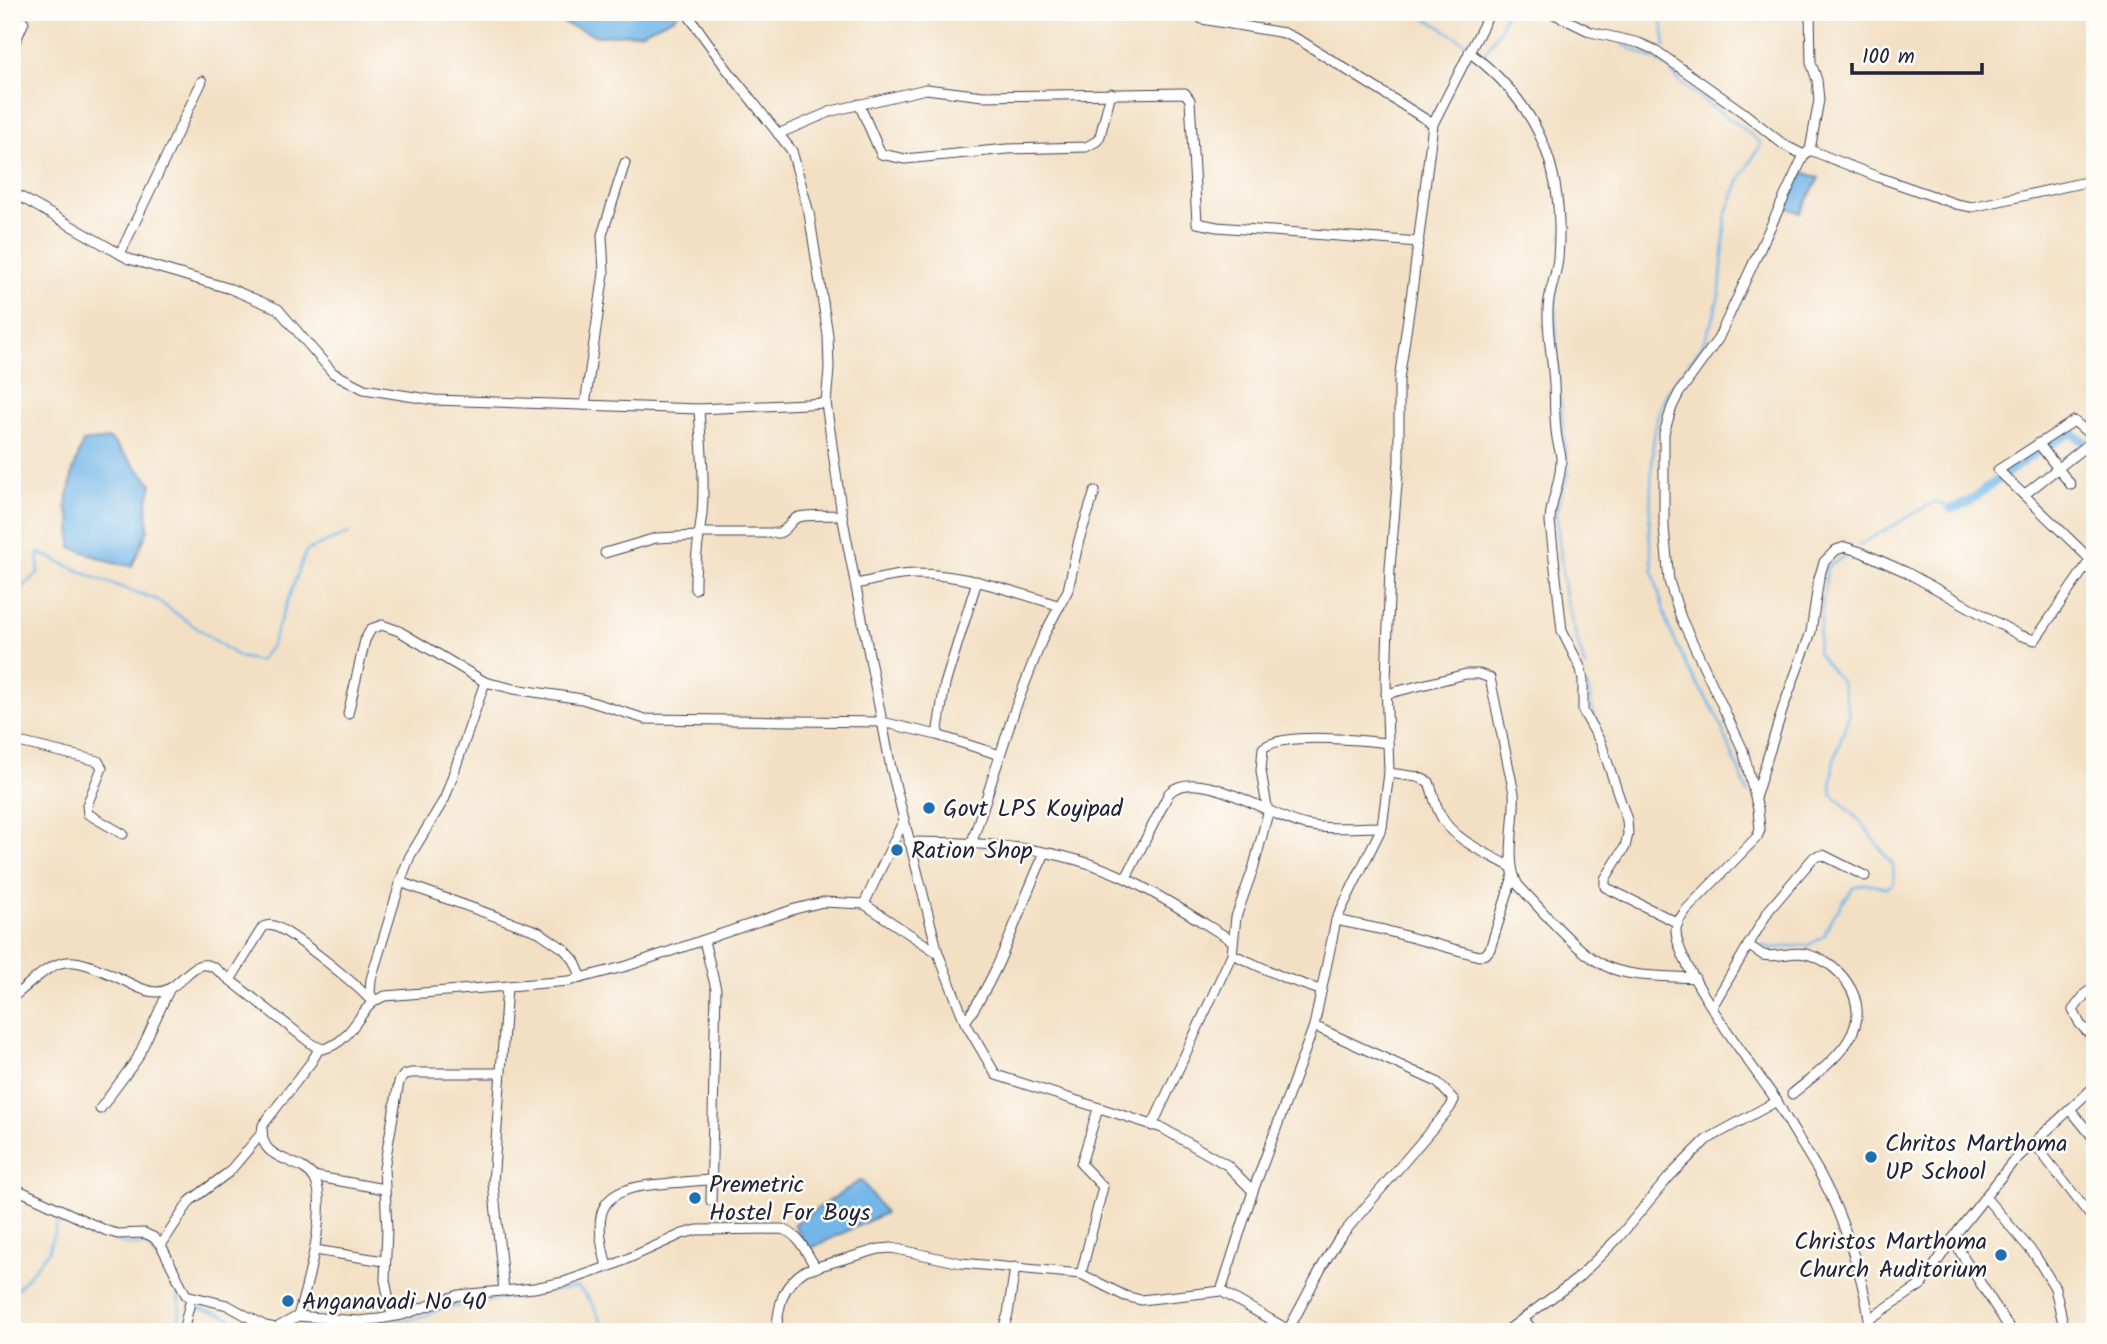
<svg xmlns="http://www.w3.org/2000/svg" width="2107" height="1344" font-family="Kalam,sans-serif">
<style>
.water{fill:#73b7e9;stroke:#4a6c92;stroke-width:2}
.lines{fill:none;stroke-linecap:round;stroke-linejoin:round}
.stream{stroke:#73b7e9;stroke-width:2.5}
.canal{stroke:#73b7e9;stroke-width:9}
.minor-casing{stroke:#413e50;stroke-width:11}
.minor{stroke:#fff;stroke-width:9}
.poi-dot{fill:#1f6fb2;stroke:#fdfcf7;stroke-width:2.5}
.labels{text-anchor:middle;stroke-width:5;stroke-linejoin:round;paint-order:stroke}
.poi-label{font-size:24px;fill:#22223b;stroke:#fdfcf7;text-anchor:start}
</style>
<rect width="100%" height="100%" fill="#fdfcf7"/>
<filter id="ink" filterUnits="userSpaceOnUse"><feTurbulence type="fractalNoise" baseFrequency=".0143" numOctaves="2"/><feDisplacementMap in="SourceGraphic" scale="14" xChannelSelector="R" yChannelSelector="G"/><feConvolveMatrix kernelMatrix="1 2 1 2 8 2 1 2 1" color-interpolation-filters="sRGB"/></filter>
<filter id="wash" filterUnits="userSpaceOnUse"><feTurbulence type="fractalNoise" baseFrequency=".00686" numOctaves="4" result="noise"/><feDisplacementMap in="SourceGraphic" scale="28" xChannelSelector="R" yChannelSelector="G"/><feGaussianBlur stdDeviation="1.57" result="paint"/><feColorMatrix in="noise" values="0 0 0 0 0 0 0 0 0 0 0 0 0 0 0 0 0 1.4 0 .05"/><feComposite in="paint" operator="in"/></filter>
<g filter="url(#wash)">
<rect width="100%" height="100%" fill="#f3e0c4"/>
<!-- water -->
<g class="water">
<path d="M533 12H679L675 17 640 33 598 36Z"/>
<path d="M1803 172 1819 178 1800 213 1786 207Z"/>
<path d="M110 439 152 484 147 503 148 530 132 566 113 563 71 547V519L66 508 73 471 83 442Z"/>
<path d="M861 1180 885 1213 809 1249 794 1224Z"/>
</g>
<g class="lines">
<!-- stream -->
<g class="stream">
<path d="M1416 12 1466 43"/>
<path d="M1661 12 1665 47"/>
<path d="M1622 44 1666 66"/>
<path d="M1479 51 1539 116 1547 141"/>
<path d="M1484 54 1499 31 1506 12"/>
<path d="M1666 65C1689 99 1732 115 1761 144L1739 181 1726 216 1720 291 1714 316 1702 346 1667 391 1657 418 1653 443 1649 533 1653 572 1668 626 1690 672 1716 714 1748 793"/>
<path d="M1557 175 1562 190 1563 216"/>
<path d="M1563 248V233"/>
<path d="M1558 278 1555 302 1558 382 1568 473 1556 513 1565 596 1585 668"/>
<path d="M1859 545 1936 501 1951 509"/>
<path d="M12 591 16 593 38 573 39 553 93 577 155 599 239 657 259 661 271 646 306 551 349 533"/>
<path d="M1587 685 1597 727"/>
<path d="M1758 945 1773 948 1809 945 1824 936 1830 921 1853 888 1866 884 1887 888 1894 883 1893 865 1861 822 1831 793 1833 764 1849 714 1842 683 1817 652 1827 568 1848 553"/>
<path d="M12 1287 17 1289 48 1252 57 1223 67 1222 128 1245H146C170 1269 187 1298 177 1332"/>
<path d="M196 1308C217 1310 239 1322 257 1332"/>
<path d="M290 1332C313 1323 337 1327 360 1326 386 1325 417 1321 440 1309L578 1287 592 1303 606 1332"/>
</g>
<!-- canal -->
<path class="canal" d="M1951 509 1968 502 2026 459 2071 432 2095 451"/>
</g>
</g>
<g filter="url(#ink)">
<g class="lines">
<!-- minor casing -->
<g class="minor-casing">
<g id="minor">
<path d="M686 12 726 68 792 151 809 213 828 335 829 369 826 403 842 515 891 768 938 953 965 1022 996 1075 1162 1128 1227 1165 1253 1191 1221 1291 1292 1332"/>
<path d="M1195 12 1202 19 1284 33 1301 41 1433 124"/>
<path d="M1550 12 1591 32 1639 43 1655 50 1744 113 1784 145 1804 155 1810 150 1819 100 1817 80 1811 63 1810 12"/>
<path d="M12 49 24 22"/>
<path d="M1469 52C1540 105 1565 171 1558 258 1557 275 1548 292 1548 310 1547 335 1553 360 1554 385 1555 403 1554 420 1557 438 1558 445 1561 452 1561 459 1562 481 1550 500 1550 522L1562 631 1581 669 1583 680V711L1601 743 1627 820 1628 834 1625 847 1605 879V887L1678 923"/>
<path d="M859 104 881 154 905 159 1007 149 1086 147 1097 141 1100 136 1111 93"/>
<path d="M778 134 832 111 926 89 983 96 1185 93 1190 100 1197 223 1217 227 1419 242"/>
<path d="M1810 150 1878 177 1956 204 1972 207 2095 180"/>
<path d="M12 192 129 259 231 289 278 309 333 373 364 389 434 400 699 409 826 403"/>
<path d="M120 254 202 81"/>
<path d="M585 405 604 273 602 235 625 163"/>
<path d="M2038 443 2071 485"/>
<path d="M2024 495 2095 439"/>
<path d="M699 533H779C788 530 788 523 796 518 804 514 831 516 842 515"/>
<path d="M605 553 656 538 698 536"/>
<path d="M2090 559 1998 470 2074 421 2095 439"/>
<path d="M856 584C875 580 895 574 915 574 965 574 1013 591 1060 606"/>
<path d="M695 589C694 563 699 539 702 513 705 479 701 444 699 409"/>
<path d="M1386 694 1466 674H1479L1490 678 1514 793C1516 821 1504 862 1518 885 1541 909 1580 957 1610 968 1636 978 1667 976 1695 978"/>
<path d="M348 714 365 640 371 629 382 625 399 631 485 682 514 689 582 699 645 719 882 722 937 735 1000 755"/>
<path d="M937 735 945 684 977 581"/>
<path d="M12 743 19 742 98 761 102 768 87 805 88 814 123 834"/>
<path d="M1389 773 1418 777 1429 782C1433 793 1435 804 1440 814 1452 840 1487 853 1511 867"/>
<path d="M1756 795 1783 708 1811 632 1819 578 1824 562 1836 550 1845 547 1861 552 1906 572 2019 635 2035 640 2095 553"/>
<path d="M909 842C982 842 1058 846 1125 878 1162 896 1197 919 1233 941"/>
<path d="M972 842 1015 709 1043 637 1068 590 1079 540 1095 491"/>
<path d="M1126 878 1169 793C1197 764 1274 819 1306 825 1331 830 1356 827 1382 827"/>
<path d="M400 882 539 932 564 949 574 960 582 978"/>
<path d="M864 904 904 820"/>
<path d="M1336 920 1384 930 1479 956 1486 954 1490 949 1513 876"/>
<path d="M704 941 716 989 711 1201"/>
<path d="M1748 945 1763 955C1778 958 1791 951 1806 954 1822 958 1837 968 1846 981 1881 1030 1826 1066 1792 1094"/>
<path d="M1232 954 1285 978 1320 990"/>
<path d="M230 980 263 927C268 925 268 925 274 926 291 931 360 987 372 1002"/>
<path d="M2095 987 2086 993 2073 1010 2080 1024 2095 1040"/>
<path d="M12 998C61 957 61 951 121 979 132 984 144 992 157 992 183 991 192 952 216 969L313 1045 323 1049C356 1041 357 1005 385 996L569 981 627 966 795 909 823 902 864 904 938 953"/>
<path d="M374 1001 370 993 371 979 403 874 410 856 445 798 485 682"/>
<path d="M1712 1007 1769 910 1814 857 1823 855 1865 876"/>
<path d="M965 1022C1003 969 1017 911 1045 853"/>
<path d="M1777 1101C1755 1070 1674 964 1676 929 1677 921 1682 916 1686 910L1757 837 1760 830 1758 809 1743 750 1681 618 1669 581 1664 527V433L1672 407 1679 393 1718 339 1804 155"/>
<path d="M100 1109 137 1059 169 990"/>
<path d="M2070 1109 2095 1140"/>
<path d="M1152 1126 1232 954 1236 917 1254 866 1268 813 1261 771 1263 748C1284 732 1360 740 1388 743"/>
<path d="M2034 1143 2095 1222"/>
<path d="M313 1176 384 1189"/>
<path d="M12 1187 107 1231 118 1234 144 1233 153 1237 161 1245 186 1295 227 1305 265 1326 276 1328 298 1316 358 1321 379 1319 402 1315 459 1295 534 1288 564 1282 616 1264 682 1234 697 1230 781 1229C799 1233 806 1253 816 1268"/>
<path d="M1253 1191 1314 1026 1336 920 1382 827 1389 773 1386 681 1390 568 1399 461V380L1413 284 1433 124 1490 12"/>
<path d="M1985 1197 2035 1255 2055 1288 2065 1332"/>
<path d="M1952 1239 2012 1332"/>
<path d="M161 1245 190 1201 229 1172 262 1133"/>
<path d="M315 1250 384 1261"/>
<path d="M607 1267C595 1219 593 1191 650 1185 671 1183 691 1181 711 1180"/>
<path d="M1081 1274 1103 1187 1081 1164 1098 1109"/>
<path d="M504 1291 493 1183 507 987"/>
<path d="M298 1316C306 1289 330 1203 314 1178 300 1156 256 1163 263 1125L312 1061 319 1049"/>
<path d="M392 1316 385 1280 387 1228 384 1168 399 1082 404 1075 411 1073H501"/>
<path d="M1523 1319 1535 1332"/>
<path d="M1868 1320 1921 1285 1959 1230 2012 1163 2095 1086"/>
<path d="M1288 1330C1306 1299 1321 1264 1341 1236L1450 1108 1454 1100 1437 1082 1314 1026"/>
<path d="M183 1332 191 1298"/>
<path d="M776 1332C779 1305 781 1285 806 1270L879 1249 892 1248 961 1263 1081 1274 1125 1296 1141 1300 1221 1291"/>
<path d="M1002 1332 1008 1314 1015 1267"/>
<path d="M1505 1332 1577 1279 1619 1237 1669 1177 1706 1140 1777 1101C1790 1127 1807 1151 1821 1176 1842 1215 1868 1288 1870 1332"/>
<path d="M1945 1332 1946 1331"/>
</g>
</g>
<!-- minor -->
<use href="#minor" class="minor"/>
</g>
</g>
<!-- markers -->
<g class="poi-dot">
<circle cx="929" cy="808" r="7"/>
<circle cx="897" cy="850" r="7"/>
<circle cx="1871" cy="1157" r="7"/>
<circle cx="695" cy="1198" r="7"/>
<circle cx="2001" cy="1255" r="7"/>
<circle cx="288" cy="1301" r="7"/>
</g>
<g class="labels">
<!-- poi labels -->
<g class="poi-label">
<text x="943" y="816">Govt LPS Koyipad</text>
<text x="911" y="858">Ration Shop</text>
<text x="1885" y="1151">Chritos Marthoma<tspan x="1885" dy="28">UP School</tspan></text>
<text x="709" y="1192">Premetric<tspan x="709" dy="28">Hostel For Boys</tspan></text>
<text x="1987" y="1249" text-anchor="end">Christos Marthoma<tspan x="1987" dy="28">Church Auditorium</tspan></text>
<text x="302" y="1309">Anganavadi No 40</text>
</g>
</g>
<!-- margin -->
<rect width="2107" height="1344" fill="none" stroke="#fdfcf7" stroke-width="42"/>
<!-- scale -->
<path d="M1852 63v10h130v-10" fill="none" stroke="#22223b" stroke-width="3.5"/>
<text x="1862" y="63" font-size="21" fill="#22223b" stroke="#fdfcf7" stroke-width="5" paint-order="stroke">100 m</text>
</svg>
